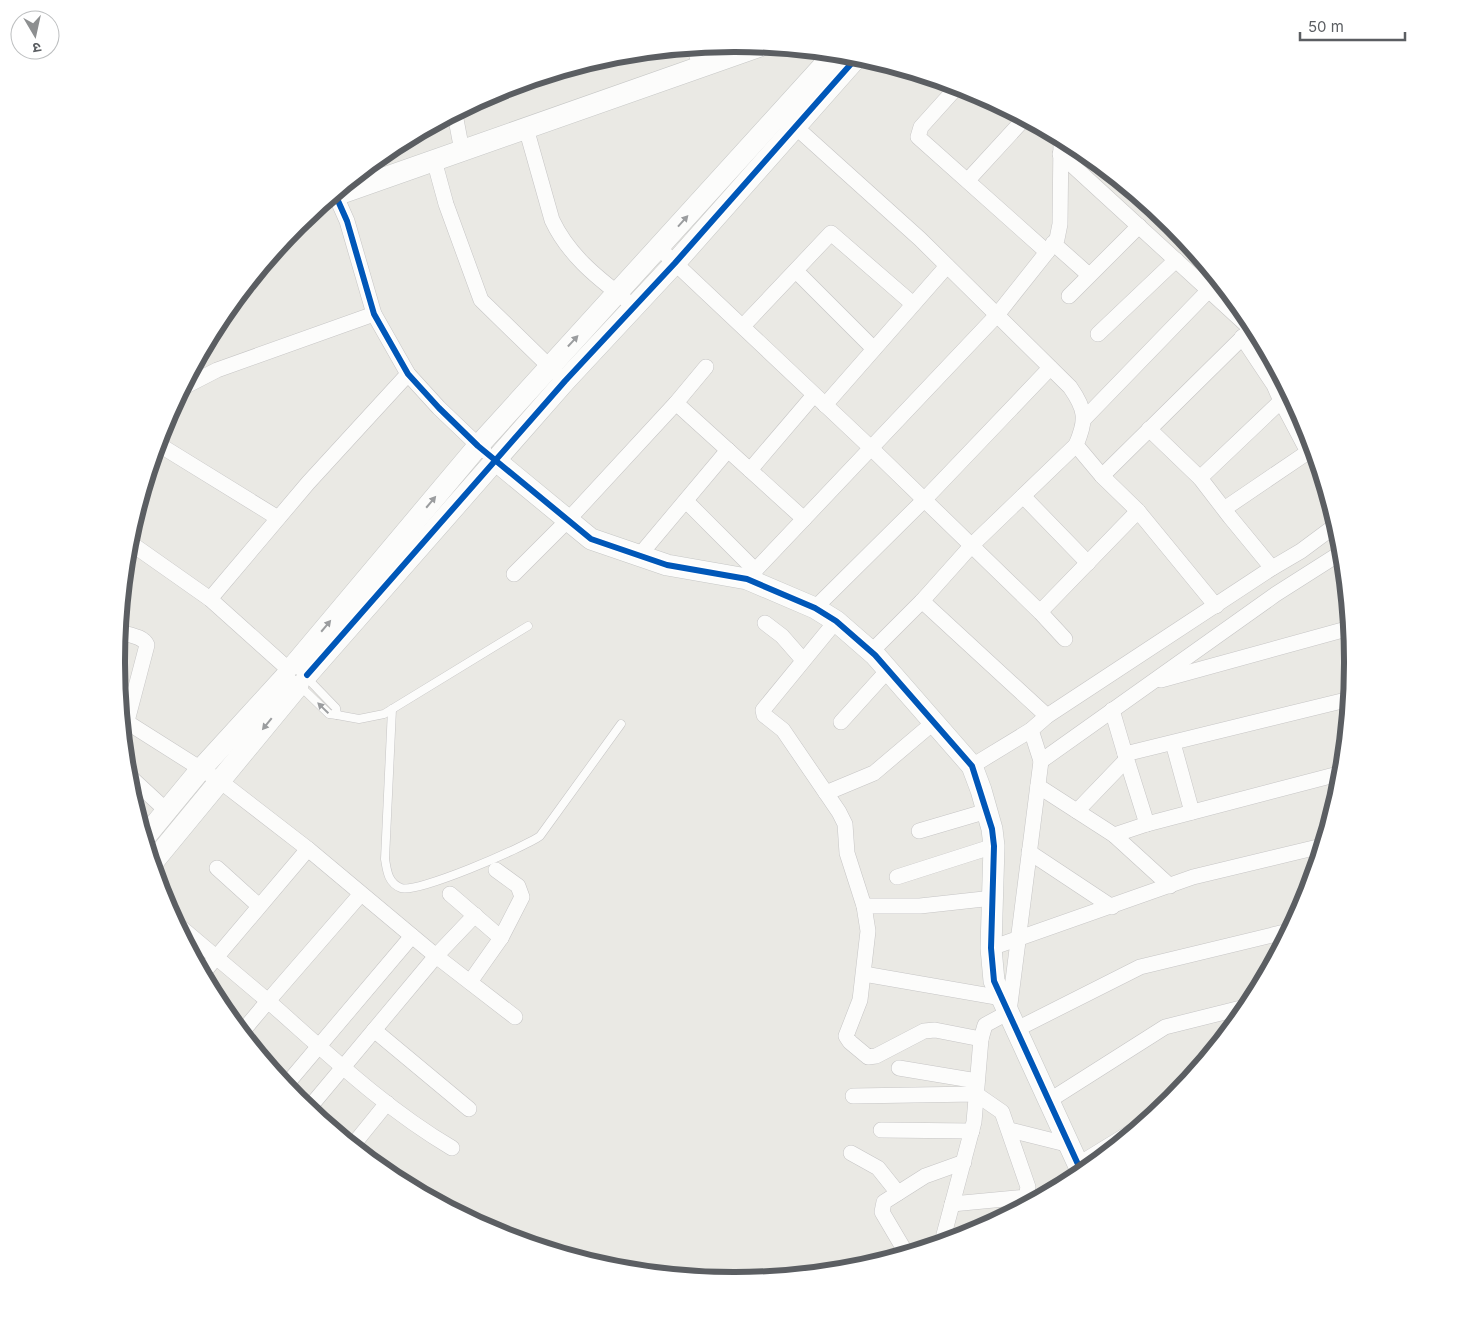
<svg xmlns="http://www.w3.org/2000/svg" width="1470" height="1324" font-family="Inter,'Noto Sans Devanagari',sans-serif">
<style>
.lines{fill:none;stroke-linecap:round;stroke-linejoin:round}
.lane-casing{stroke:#c6c5c5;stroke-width:9}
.street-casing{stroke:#c6c5c5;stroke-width:16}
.secondary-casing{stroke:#c6c7c6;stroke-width:22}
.lane{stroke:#fcfcfb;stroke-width:8}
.street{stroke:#fcfcfb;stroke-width:15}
.secondary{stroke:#fcfcfb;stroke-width:21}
.cycleway-casing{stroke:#fff;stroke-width:9}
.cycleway{stroke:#0057b8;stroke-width:6}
.oneway{fill:#9b9d9f}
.rim{fill:none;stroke:#5b5e62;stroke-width:6}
</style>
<rect width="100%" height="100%" fill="#eae9e4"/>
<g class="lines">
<!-- lane casing -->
<g class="lane-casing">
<g id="lane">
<path d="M300 686 329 714 337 715 336 708 307 678"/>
<path d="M392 709 385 859C387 871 388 883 401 888 416 894 523 848 540 836L621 724"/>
<path d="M337 715 359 719 384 714 528 626"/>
</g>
</g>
<!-- street casing -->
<g class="street-casing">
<g id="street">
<path d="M694 48 701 67"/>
<path d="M957 87 921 127 918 137 1047 252"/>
<path d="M455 114 462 151"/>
<path d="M789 121 920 239 1070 387C1086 410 1087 419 1076 445L1102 476 1138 511"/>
<path d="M526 128 552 220C568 254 595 276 624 298"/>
<path d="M1060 154 1251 329 1253 326"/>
<path d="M434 160 446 204 481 300 556 373"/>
<path d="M968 180 1024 119"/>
<path d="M335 194 347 221 374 314 408 374 439 408 484 451"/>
<path d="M1053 243 1089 275"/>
<path d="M659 248 871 448 1040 612 1138 511 1216 606"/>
<path d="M796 271 874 349"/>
<path d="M1069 296 1139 226"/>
<path d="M743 326 831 233 913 304"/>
<path d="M1098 334 1176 260"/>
<path d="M1242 337 1274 385 1281 401"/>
<path d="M184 387 217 370 374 314"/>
<path d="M676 403 706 367"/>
<path d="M825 405 947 266"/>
<path d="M1084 419 1209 290"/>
<path d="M1149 429 1200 478"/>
<path d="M158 444 278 518"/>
<path d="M750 470 814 395"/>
<path d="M1102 476 1251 329"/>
<path d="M1023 496 1088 563"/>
<path d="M686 501 755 570"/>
<path d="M1224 509 1308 452 1281 401 1200 478 1230 517 1272 568"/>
<path d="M129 542 210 599 287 668"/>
<path d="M639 556 728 450"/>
<path d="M514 574 568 520 676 403 804 519"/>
<path d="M747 579 997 315 1047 252 1057 239 1060 224 1061 138"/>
<path d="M210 599 308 483 408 374"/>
<path d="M922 601 972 545 1076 445"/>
<path d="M815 608 924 500 1050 368"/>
<path d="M1040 612 1065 639"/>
<path d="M836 621 763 710 764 715 783 730 839 812 845 824 847 853 864 906 868 931 860 1000 846 1036 850 1042 868 1057 876 1056 924 1031 935 1030 981 1039"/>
<path d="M765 623 782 636 803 660"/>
<path d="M120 632C129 635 143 636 147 645L127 721"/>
<path d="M871 652 922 601 1047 716"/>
<path d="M1161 680 1350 628"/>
<path d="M1112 710 1125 754"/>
<path d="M122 719 220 781 308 849 203 973"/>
<path d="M841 722 888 670"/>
<path d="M1173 743 1192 812"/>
<path d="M1041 761 1276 594 1342 552"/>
<path d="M972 766 1031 730 1047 716 1272 568 1301 551 1336 525"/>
<path d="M1342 773 1147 824 1125 754 1350 699"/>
<path d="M128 775 167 811"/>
<path d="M1038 786 1114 835 1170 886"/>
<path d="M826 793 874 773 933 723"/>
<path d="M1077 811 1126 760"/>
<path d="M919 831 987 811"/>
<path d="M1114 835 1147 824"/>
<path d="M308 849 436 956 309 1108"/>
<path d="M1029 852 1112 907"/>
<path d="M217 868 259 906"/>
<path d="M897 877 994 846"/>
<path d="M450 894 501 938"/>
<path d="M864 906H920L993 898"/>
<path d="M475 915 436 956 515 1017"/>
<path d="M178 925 268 1001 360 895"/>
<path d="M991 948 1193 877 1322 846"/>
<path d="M864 974 1002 998"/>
<path d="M470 982 501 938 522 897 518 886 496 870"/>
<path d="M1017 1029 1140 967 1289 931"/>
<path d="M374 1030 469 1109"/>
<path d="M242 1032 268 1001C327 1053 384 1108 452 1148"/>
<path d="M899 1068 977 1081"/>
<path d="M286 1085 412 936"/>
<path d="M853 1096 976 1094 1002 1112 1028 1187 1026 1197 952 1204"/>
<path d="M1050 1100 1165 1027 1249 1006"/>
<path d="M881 1130 972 1131"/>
<path d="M1010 1130 1070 1145"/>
<path d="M353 1145 387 1103"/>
<path d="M851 1153 878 1168 898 1193"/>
<path d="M1079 1164 1136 1129"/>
<path d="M942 1242 974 1122 981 1039 985 1025 1009 1012 1041 761 1031 730"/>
<path d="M905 1251 882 1212 884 1202 925 1176 964 1162"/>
</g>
</g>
<!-- secondary casing -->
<g class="secondary-casing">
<g id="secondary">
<path d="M333 196 760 46"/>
<path d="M495 460 591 539 667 565 747 579 815 608 836 621 875 655 972 766 981 790 992 829 994 846 991 948 994 981 1082 1173"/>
<path d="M295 664 478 446 834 54"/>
<path d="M307 675 565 381 675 263 858 56"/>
<path d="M145 837 201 769 285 677"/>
<path d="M153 862 298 686"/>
</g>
</g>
<!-- lane -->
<use href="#lane" class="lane"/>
<!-- street -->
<use href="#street" class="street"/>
<!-- secondary -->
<use href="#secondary" class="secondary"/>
<!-- cycleway casing -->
<g class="cycleway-casing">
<g id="cycleway">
<path d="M335 194 347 221 374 314 408 374 439 408 478 446 591 539 667 565 747 579 815 608 836 621 875 655 972 766 992 829 994 846 991 948 994 981 1082 1173"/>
<path d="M307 675 565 381 675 263 858 56"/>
</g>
</g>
<!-- cycleway -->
<use href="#cycleway" class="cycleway"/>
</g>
<!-- one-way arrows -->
<defs><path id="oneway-solid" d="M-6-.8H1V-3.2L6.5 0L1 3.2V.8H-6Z" transform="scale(1.25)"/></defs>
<g class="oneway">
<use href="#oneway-solid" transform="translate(683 221) rotate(-48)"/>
<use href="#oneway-solid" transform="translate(573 341) rotate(-47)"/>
<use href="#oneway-solid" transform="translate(431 502) rotate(-50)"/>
<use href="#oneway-solid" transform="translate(326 626) rotate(-50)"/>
<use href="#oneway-solid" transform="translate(323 708) rotate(-136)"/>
<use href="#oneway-solid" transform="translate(267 724) rotate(129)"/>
</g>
<!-- crop -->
<path d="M0 0H1470V1324H0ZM734 52H735A609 609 0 0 1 1344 661V663A609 609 0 0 1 735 1272H734A609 609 0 0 1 125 663V661A609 609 0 0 1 734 52Z" fill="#fff" fill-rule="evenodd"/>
<path class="rim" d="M734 52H735A609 609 0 0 1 1344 661V663A609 609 0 0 1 735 1272H734A609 609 0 0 1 125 663V661A609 609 0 0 1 734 52Z"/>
<!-- north arrow -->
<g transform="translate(35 35) rotate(171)"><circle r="24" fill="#ffffff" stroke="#bdbfc0"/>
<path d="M0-4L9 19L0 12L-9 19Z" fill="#8d8f90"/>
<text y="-8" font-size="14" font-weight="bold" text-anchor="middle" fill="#5b5e62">उ</text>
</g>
<!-- scale -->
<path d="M1300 32v8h105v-8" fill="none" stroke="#5b5e62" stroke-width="2.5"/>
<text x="1308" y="32" font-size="15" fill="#5b5e62" stroke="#ffffff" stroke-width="4" paint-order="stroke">50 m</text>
</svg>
